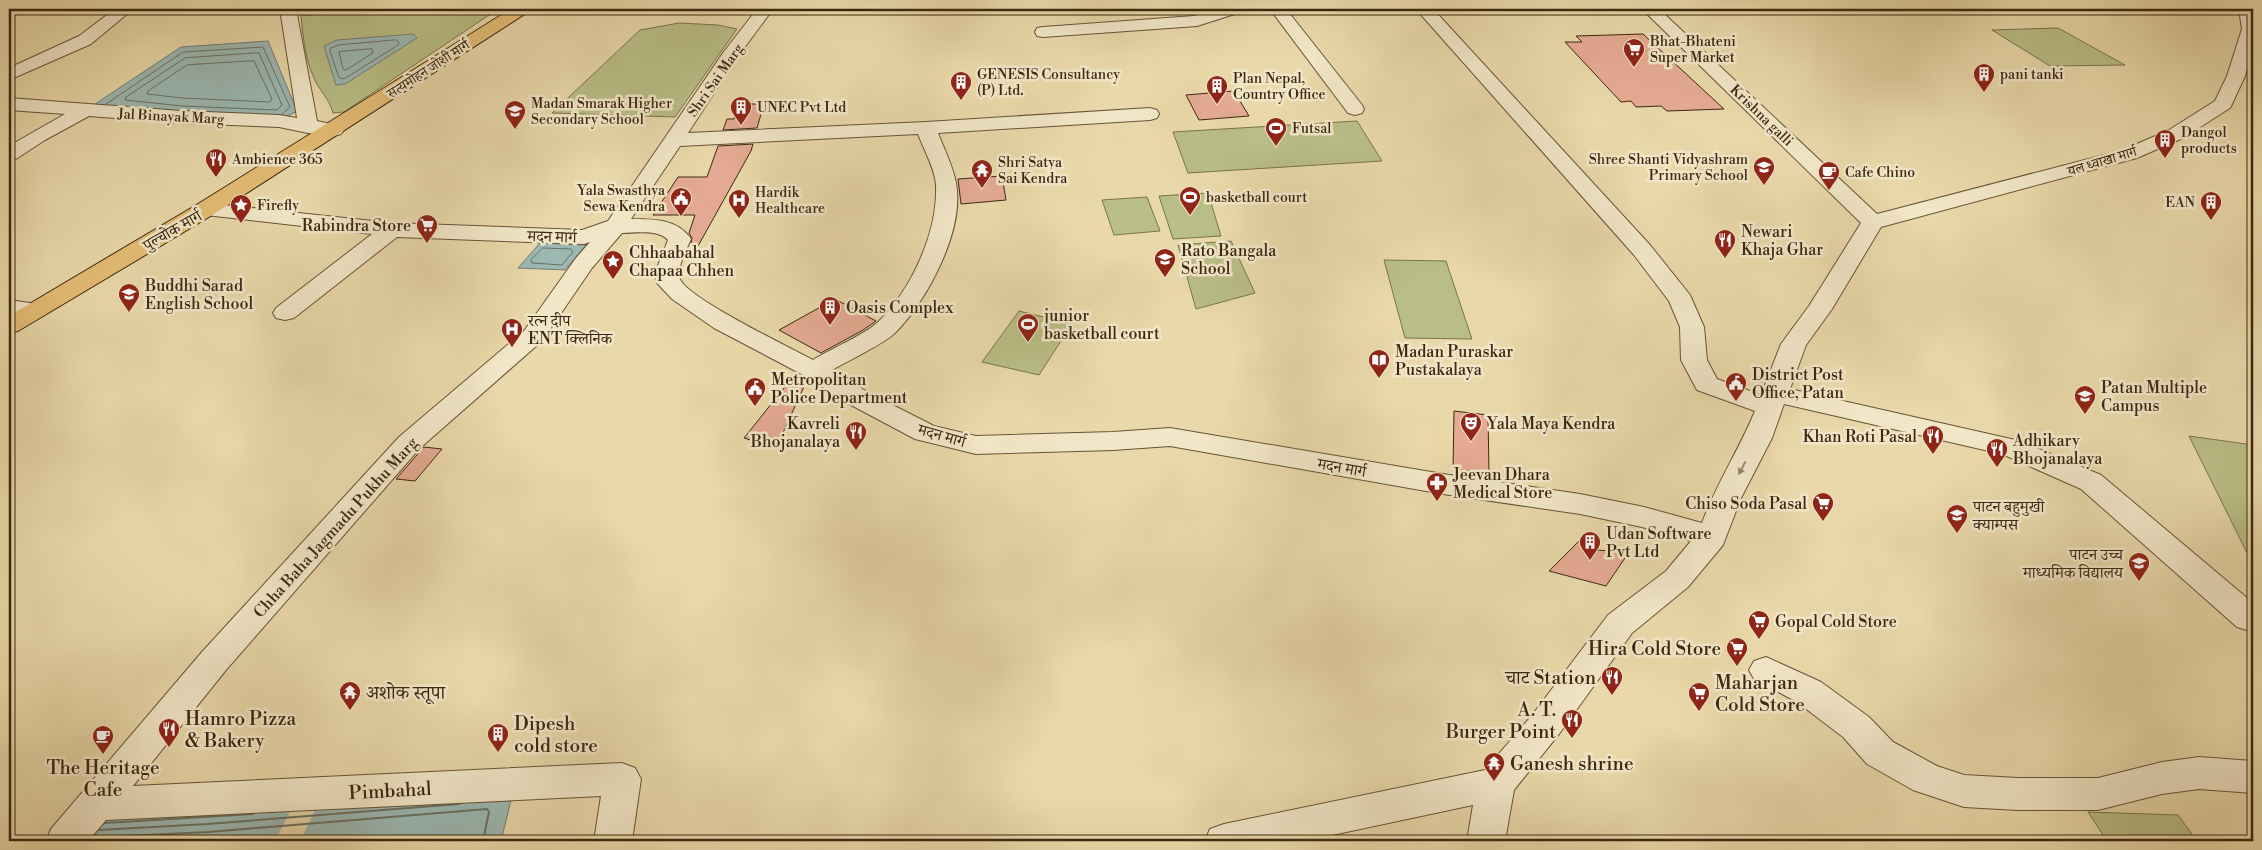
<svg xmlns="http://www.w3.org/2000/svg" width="2262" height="850" font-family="'Libre Bodoni','Noto Serif Devanagari',serif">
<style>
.green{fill:#b9be86;stroke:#7a734c}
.water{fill:#9bb8b3;stroke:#757e72}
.pier{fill:#e9d8a9}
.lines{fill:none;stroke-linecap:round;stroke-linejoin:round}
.shore-far1{stroke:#6c7062;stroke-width:1}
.shore{stroke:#6c7062;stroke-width:2}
.building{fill:#e4aa93;stroke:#3c2811}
.minor-casing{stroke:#675437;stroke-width:2}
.major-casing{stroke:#3c2811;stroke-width:2}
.minor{fill:#f1e6c7;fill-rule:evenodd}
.major{fill:#e4bc74;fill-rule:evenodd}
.oneway{fill:#96876c}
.labels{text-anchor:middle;stroke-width:5;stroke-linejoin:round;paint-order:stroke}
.far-poi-label{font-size:14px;fill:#3c2811;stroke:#f1e6c7;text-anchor:start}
.far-street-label{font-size:14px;fill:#3c2811;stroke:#f1e6c7}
.poi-label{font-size:16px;fill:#3c2811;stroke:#f1e6c7;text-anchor:start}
.street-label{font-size:16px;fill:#3c2811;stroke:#f1e6c7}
.near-poi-label{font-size:19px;fill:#3c2811;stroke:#f1e6c7;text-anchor:start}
.near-street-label{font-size:19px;fill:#3c2811;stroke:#f1e6c7}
</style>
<rect width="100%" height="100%" fill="#e9d8a9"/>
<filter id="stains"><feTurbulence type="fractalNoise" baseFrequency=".004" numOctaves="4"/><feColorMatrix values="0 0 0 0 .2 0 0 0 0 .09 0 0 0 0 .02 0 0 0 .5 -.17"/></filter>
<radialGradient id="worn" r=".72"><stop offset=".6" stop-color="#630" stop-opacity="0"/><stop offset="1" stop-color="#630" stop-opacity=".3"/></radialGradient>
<!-- green -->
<g class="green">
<path d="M318 9H498L344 112 333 113C329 98 320 92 314 78 305 59 303 36 301 15H312Z"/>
<path d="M679 23 718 25 737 29 675 117 552 113 640 30Z"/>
<path d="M2058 28 2125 65 2050 66 1992 30Z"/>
<path d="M1357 121 1382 161 1188 173 1173 132Z"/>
<path d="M1208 193 1221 236 1173 239 1159 196Z"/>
<path d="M1147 197 1160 231 1114 235 1102 200Z"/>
<path d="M1231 241 1255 293 1196 309 1178 245Z"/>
<path d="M1384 260 1446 261 1472 339 1405 338Z"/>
<path d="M1019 311 1072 324 1039 375 982 362Z"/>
<path d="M2189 436 2253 445V565Z"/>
<path d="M2088 812 2178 815 2197 841H2107Z"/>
</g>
<!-- water -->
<g class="water">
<path d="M413 34 417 38 345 84 336 85 324 46 337 40Z"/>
<path d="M268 41 297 111 279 121 86 110 181 47Z"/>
<path d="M540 243 586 245 565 270 518 268Z"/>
<path d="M514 788 501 841H73L92 819Z"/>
</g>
<!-- pier -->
<path class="pier" d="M318 804 300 841H275L293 806Z"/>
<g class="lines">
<!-- shore-far1 -->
<g class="shore-far1">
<path d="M396 40 399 42 398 45 344 79 339 78 330 51 331 48 339 45Z"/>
<path d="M372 49 373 53 346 70 343 69 339 52Z"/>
<path d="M259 53 282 105 277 110 182 106 125 100 126 97 185 58Z"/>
<path d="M254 61 272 99 270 102 182 98 147 94 148 91 187 65Z"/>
<path d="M106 104 183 52 263 47 290 107 282 114"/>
<path d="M543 248 571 249 573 252 562 265 532 263 531 260Z"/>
</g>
<!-- shore -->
<g class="shore">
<path d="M105 823 253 814"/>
<path d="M99 830 208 824 459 804"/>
<path d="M98 841 102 837 209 832 487 809 489 812 483 841"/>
</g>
</g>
<!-- building -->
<g class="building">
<path d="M1643 34 1724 109 1667 111 1661 106 1636 107 1631 101 1621 102 1565 42H1582L1576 36Z"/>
<path d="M1234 91 1249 116 1199 120 1186 95Z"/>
<path d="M740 104H764L757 128 723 130 727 119H734Z"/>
<path d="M753 144 751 151 698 246 691 243 692 238 689 233 695 215H653L678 177H707L718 146Z"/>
<path d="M1002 176 1006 200 961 204 958 179Z"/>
<path d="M835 299 876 321 863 330 821 353 779 330Z"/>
<path d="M796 373 807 380 776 448 744 438Z"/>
<path d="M1454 411 1488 415 1489 474 1453 469Z"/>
<path d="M424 447 442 449 415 481 396 479Z"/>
<path d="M1580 540 1595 550 1629 552 1606 586 1549 571Z"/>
</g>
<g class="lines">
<!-- minor casing -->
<g class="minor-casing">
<g id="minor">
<path d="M115 9H133L91 44 9 80V68L79 36Z"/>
<path d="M280 9H296L317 121 341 126 344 130 341 134 334 136 308 133 279 127 181 123 89 116 45 140 16 159 9 161V146L65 114 9 110V98L181 111 279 115 297 118Z"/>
<path d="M757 9H773L736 59 688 133 926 122 1150 108 1157 110 1159 114 1157 118 1150 120 938 133C944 149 953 166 956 183 965 230 927 301 895 333 883 344 848 361 832 370L869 393 934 426 976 436 1113 432 1170 428 1443 474 1580 494 1644 507 1702 523C1716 484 1739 450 1755 411L1697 390 1681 360 1680 327 1669 301 1634 255 1416 9H1433L1650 245 1690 295 1704 327 1707 360 1717 379 1761 395 1781 344 1809 306 1861 223 1642 9H1659L1877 214 2123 150 2169 130 2215 101 2227 76 2242 29 2239 9H2253V47L2245 76 2232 104 2230 108 2183 138 2137 158 1881 227 1832 309 1806 345 1790 389 2020 441 2101 475 2253 603V632L2237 627 2081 489 2002 454 1784 404 1772 438 1741 498 1723 545 1688 587 1632 633 1559 734 1514 790 1505 841H1467L1473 805 1304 841H1205L1210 829 1224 824 1485 770 1533 714 1608 615 1666 571 1691 541 1642 527 1580 514 1443 494 1170 446 1113 450 976 454 915 439 851 405 805 376 714 328 672 299 657 283 655 273 668 240C658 229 636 233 622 233L592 268 542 341 419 449 226 670 133 786 622 763 635 768 641 779 632 841H594L601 796 106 820 88 841H46L51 829 202 652 399 437 524 331 576 258 590 242 584 244 397 237 294 318 285 320 276 318 273 313 276 308 372 234 206 215 198 214 195 209 198 204 206 203 392 223 582 230 608 221 723 53ZM918 134C924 150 935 169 936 185 938 232 911 291 877 323 865 334 829 350 813 360 791 348 687 298 680 279 676 268 687 249 691 239 678 219 654 219 631 219L680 146Z"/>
<path d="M1215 9H1243L1241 12 1197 26 1043 37 1037 36 1035 32 1037 28 1043 27 1194 16Z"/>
<path d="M1270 9H1286L1362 105 1364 109 1362 113 1355 115 1348 113Z"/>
<path d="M9 300 44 305 47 310 44 315 35 317 9 314Z"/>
<path d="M1766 657 1821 682 1869 717 1893 742 1937 766 1964 775 2018 778H2098L2162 762 2199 757 2253 761V793L2199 789 2162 794 2098 810H2018L1964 807 1913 790 1867 764 1843 737 1797 702 1754 679 1749 670 1754 661Z"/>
</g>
</g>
<!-- major casing -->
<g class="major-casing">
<path id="major" d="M511 9H530L528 12 214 214 18 331 9 333V316L198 204Z"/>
</g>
<!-- minor -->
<use href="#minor" class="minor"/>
<!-- major -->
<use href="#major" class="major"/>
</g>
<!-- one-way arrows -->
<defs><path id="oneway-solid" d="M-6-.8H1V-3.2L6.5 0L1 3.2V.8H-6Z" transform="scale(1.25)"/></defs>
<use class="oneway" href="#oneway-solid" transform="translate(1742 468) rotate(118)"/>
<!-- icons -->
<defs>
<g id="supermarket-pin" transform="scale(1.125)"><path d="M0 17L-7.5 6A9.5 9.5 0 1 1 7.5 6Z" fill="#8f2418" stroke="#f1e6c7"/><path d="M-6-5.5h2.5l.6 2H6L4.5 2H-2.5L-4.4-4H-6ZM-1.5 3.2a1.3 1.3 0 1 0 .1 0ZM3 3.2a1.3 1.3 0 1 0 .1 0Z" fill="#fff"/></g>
<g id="building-pin" transform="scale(1.125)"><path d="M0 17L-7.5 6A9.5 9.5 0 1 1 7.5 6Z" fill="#8f2418" stroke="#f1e6c7"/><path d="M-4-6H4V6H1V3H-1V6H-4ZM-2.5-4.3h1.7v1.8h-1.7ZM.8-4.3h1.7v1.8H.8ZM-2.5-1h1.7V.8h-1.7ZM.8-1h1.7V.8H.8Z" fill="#fff"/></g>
<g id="school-pin" transform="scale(1.125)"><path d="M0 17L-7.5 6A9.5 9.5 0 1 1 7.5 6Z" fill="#8f2418" stroke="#f1e6c7"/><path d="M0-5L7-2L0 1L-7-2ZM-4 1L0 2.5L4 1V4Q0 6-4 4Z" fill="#fff"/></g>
<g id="stadium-pin" transform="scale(1.125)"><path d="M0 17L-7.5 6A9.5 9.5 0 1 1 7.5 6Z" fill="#8f2418" stroke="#f1e6c7"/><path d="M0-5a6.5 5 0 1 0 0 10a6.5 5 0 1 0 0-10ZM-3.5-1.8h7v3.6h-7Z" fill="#fff"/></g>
<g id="restaurant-pin" transform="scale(1.125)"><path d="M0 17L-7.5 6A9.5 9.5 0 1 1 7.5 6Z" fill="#8f2418" stroke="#f1e6c7"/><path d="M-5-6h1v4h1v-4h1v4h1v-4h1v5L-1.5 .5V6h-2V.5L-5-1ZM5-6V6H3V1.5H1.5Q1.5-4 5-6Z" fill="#fff"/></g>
<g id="temple-pin" transform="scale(1.125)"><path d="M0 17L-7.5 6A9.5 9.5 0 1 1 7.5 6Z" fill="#8f2418" stroke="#f1e6c7"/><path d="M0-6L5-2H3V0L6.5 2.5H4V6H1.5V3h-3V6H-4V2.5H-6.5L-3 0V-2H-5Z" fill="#fff"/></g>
<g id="cafe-pin" transform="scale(1.125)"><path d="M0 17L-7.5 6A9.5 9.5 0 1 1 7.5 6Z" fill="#8f2418" stroke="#f1e6c7"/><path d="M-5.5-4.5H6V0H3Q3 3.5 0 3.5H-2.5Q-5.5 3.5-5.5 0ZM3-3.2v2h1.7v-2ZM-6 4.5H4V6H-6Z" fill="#fff"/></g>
<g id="civic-pin" transform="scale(1.125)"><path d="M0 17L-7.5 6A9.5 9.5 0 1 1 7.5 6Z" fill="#8f2418" stroke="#f1e6c7"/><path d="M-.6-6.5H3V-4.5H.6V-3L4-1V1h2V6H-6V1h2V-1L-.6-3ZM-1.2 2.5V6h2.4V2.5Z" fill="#fff"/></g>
<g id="hospital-pin" transform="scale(1.125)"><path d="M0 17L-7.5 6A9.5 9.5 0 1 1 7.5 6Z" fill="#8f2418" stroke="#f1e6c7"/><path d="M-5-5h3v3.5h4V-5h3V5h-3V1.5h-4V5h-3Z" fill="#fff"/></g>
<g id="sight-pin" transform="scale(1.125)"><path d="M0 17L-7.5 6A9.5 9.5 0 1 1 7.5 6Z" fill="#8f2418" stroke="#f1e6c7"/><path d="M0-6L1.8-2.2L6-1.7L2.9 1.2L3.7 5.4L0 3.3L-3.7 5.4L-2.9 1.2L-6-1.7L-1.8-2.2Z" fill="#fff"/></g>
<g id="library-pin" transform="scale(1.125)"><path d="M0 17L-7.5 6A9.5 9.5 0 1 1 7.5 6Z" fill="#8f2418" stroke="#f1e6c7"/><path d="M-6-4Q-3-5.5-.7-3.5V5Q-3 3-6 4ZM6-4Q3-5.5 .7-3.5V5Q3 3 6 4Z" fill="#fff"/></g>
<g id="university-pin" transform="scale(1.125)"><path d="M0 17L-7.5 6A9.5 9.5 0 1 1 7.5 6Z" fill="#8f2418" stroke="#f1e6c7"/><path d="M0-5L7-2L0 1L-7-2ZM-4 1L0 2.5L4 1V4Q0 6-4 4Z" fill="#fff"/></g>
<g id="theatre-pin" transform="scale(1.125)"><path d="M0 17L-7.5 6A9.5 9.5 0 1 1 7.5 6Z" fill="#8f2418" stroke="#f1e6c7"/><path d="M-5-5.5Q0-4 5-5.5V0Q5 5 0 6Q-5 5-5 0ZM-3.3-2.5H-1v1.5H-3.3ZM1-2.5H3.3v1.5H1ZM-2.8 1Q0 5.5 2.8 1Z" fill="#fff"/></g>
<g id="pharmacy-pin" transform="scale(1.125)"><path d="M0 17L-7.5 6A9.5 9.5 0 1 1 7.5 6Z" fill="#8f2418" stroke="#f1e6c7"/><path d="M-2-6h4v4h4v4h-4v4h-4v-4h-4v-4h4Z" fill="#fff"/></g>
</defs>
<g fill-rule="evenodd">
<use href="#supermarket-pin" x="1634" y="49"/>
<use href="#building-pin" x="1984" y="74"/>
<use href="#building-pin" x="961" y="82"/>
<use href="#building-pin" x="1217" y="86"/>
<use href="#building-pin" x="741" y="107"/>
<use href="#school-pin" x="515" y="111"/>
<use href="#stadium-pin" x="1276" y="128"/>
<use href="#building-pin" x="2165" y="140"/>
<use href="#restaurant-pin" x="216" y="159"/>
<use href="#school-pin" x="1764" y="167"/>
<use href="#temple-pin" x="982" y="170"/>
<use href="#cafe-pin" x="1829" y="172"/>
<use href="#stadium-pin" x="1190" y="197"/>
<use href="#civic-pin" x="681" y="198"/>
<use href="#hospital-pin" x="739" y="200"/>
<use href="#building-pin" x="2211" y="202"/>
<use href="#sight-pin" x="241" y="205"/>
<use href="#supermarket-pin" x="427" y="225"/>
<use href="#restaurant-pin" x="1725" y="240"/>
<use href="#school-pin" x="1165" y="259"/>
<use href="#sight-pin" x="613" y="261"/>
<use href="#school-pin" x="129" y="294"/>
<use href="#building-pin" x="830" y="307"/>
<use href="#stadium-pin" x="1028" y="324"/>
<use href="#hospital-pin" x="512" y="329"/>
<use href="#library-pin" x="1379" y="360"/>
<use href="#civic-pin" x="1736" y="383"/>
<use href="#civic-pin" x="755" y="388"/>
<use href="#university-pin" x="2085" y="396"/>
<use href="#theatre-pin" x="1471" y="423"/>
<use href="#restaurant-pin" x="856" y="432"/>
<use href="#restaurant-pin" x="1933" y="436"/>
<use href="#restaurant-pin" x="1997" y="449"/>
<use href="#pharmacy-pin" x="1437" y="483"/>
<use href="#supermarket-pin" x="1823" y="503"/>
<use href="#school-pin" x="1957" y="515"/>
<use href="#building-pin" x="1590" y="542"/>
<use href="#school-pin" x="2139" y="563"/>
<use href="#supermarket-pin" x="1759" y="621"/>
<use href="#supermarket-pin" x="1737" y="648"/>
<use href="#restaurant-pin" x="1612" y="677"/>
<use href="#temple-pin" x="350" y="692"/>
<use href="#supermarket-pin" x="1699" y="693"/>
<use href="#restaurant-pin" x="1572" y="720"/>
<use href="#restaurant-pin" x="169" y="729"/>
<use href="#building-pin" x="498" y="734"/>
<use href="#cafe-pin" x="103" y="736"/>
<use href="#temple-pin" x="1494" y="763"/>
</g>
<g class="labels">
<!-- far-poi labels -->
<g class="far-poi-label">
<text x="1650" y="46">Bhat-Bhateni<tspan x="1650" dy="16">Super Market</tspan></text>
<text x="977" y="79">GENESIS Consultancy<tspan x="977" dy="16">(P) Ltd.</tspan></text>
<text x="2000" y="79">pani tanki</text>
<text x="1233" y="83">Plan Nepal,<tspan x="1233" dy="16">Country Office</tspan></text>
<text x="531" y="108">Madan Smarak Higher<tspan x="531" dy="16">Secondary School</tspan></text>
<text x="757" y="112">UNEC Pvt Ltd</text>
<text x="1292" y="133">Futsal</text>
<text x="2181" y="137">Dangol<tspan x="2181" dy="16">products</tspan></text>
<text x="232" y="164">Ambience 365</text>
<text x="1748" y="164" text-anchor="end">Shree Shanti Vidyashram<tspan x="1748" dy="16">Primary School</tspan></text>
<text x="998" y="167">Shri Satya<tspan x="998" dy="16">Sai Kendra</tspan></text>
<text x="1845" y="177">Cafe Chino</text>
<text x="665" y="195" text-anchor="end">Yala Swasthya<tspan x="665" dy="16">Sewa Kendra</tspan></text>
<text x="755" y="197">Hardik<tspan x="755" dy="16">Healthcare</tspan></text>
<text x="1206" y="202">basketball court</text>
<text x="2195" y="207" text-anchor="end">EAN</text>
<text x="257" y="210">Firefly</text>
</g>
<!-- far-street labels -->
<g class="far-street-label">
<text transform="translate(428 69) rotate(-33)" y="5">सत्यमोहन जोशी मार्ग</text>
<text transform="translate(715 80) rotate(-55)" y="5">Shri Sai Marg</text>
<text transform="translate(1762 115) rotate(44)" y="5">Krishna galli</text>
<text transform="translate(171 116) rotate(3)" y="5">Jal Binayak Marg</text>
<text transform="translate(2102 161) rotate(-17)" y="5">यल ध्वाखा मार्ग</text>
</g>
<!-- poi labels -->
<g class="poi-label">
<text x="411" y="231" text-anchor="end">Rabindra Store</text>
<text x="1741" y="237">Newari<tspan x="1741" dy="18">Khaja Ghar</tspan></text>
<text x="1181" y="256">Rato Bangala<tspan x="1181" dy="18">School</tspan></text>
<text x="629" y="258">Chhaabahal<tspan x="629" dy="18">Chapaa Chhen</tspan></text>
<text x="145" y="291">Buddhi Sarad<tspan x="145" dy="18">English School</tspan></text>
<text x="846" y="313">Oasis Complex</text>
<text x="1044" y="321">junior<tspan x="1044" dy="18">basketball court</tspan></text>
<text x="528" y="326">रत्न दीप<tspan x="528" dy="18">ENT क्लिनिक</tspan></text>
<text x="1395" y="357">Madan Puraskar<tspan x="1395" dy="18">Pustakalaya</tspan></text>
<text x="1752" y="380">District Post<tspan x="1752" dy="18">Office, Patan</tspan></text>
<text x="771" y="385">Metropolitan<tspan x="771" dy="18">Police Department</tspan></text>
<text x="2101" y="393">Patan Multiple<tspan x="2101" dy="18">Campus</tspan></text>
<text x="840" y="429" text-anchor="end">Kavreli<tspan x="840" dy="18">Bhojanalaya</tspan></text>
<text x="1487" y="429">Yala Maya Kendra</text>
<text x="1917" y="442" text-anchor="end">Khan Roti Pasal</text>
<text x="2013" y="446">Adhikary<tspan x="2013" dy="18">Bhojanalaya</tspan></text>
<text x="1453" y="480">Jeevan Dhara<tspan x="1453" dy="18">Medical Store</tspan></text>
<text x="1807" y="509" text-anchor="end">Chiso Soda Pasal</text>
<text x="1973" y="512">पाटन बहुमुखी<tspan x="1973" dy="18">क्याम्पस</tspan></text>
<text x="1606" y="539">Udan Software<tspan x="1606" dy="18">Pvt Ltd</tspan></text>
<text x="2123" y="560" text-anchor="end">पाटन उच्च<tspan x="2123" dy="18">माध्यमिक विद्यालय</tspan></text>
<text x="1775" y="627">Gopal Cold Store</text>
</g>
<!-- street labels -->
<g class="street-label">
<text transform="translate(172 230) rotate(-30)" y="6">पुल्चोक मार्ग</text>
<text transform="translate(552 236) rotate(2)" y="6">मदन मार्ग</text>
<text transform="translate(942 435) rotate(16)" y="6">मदन मार्ग</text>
<text transform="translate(1342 467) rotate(10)" y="6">मदन मार्ग</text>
<text transform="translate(335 527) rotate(-48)" y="6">Chha Baha Jagmadu Pukhu Marg</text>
</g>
<!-- near-poi labels -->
<g class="near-poi-label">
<text x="1721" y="655" text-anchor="end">Hira Cold Store</text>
<text x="1596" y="684" text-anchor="end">चाट Station</text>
<text x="1715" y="689">Maharjan<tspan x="1715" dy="22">Cold Store</tspan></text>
<text x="366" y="699">अशोक स्तूपा</text>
<text x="1556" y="716" text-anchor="end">A. T.<tspan x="1556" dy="22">Burger Point</tspan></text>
<text x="185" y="725">Hamro Pizza<tspan x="185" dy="22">&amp; Bakery</tspan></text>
<text x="514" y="730">Dipesh<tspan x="514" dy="22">cold store</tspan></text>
<text x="1510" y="770">Ganesh shrine</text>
<text x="103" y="774" text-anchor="middle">The Heritage<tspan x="103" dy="22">Cafe</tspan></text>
</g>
<!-- near-street labels -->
<g class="near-street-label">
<text transform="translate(390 790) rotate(-3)" y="7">Pimbahal</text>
</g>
</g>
<!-- margin -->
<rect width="2262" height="850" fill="none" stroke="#e9d8a9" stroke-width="30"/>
<rect x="10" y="10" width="2242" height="830" fill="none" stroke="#3c2811" stroke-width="2.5"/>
<rect x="15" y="15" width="2232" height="820" fill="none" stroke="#3c2811"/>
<rect width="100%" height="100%" filter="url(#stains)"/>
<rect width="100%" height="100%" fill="url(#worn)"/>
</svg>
